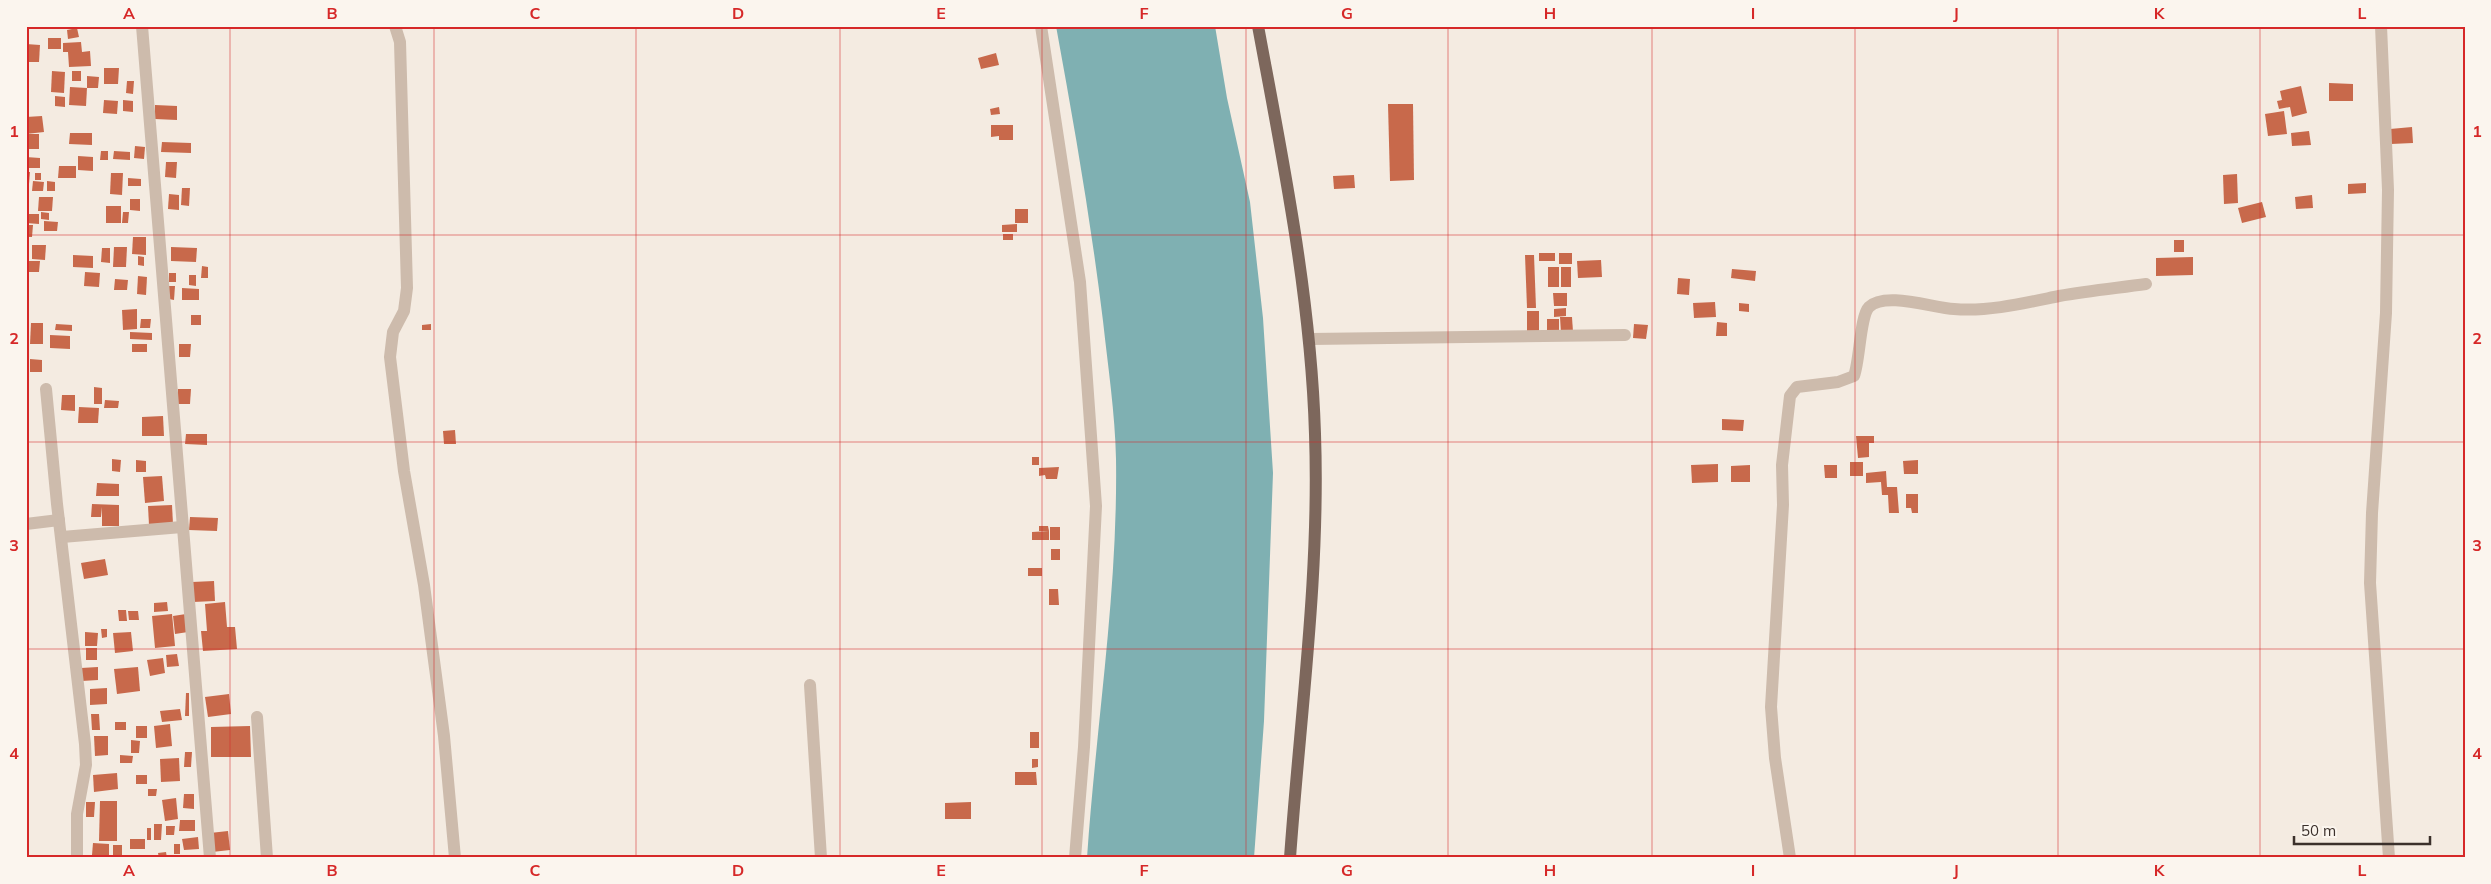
<svg xmlns="http://www.w3.org/2000/svg" width="2491" height="884" font-family="Mulish,sans-serif">
<style>
.water{fill:#7fb0b2}
.building{fill:#c8694b}
.lines{fill:none;stroke-linecap:round;stroke-linejoin:round}
.street{stroke:#cdbbac;stroke-width:12}
.primary{stroke:#7d675c;stroke-width:12}
.grid{fill:none;stroke:#d62828;stroke-width:1;stroke-opacity:0.55}
.neatline{fill:none;stroke:#d62828;stroke-width:2}
.grid-label{font-size:16px;text-anchor:middle;font-weight:bold;fill:#d62828}
</style>
<rect width="100%" height="100%" fill="#f4ebe1"/>
<!-- water -->
<path class="water" d="M1056 26H1215L1227 98 1250 202 1263 318 1273 473 1264 721 1254 858H1087C1096 725 1118 593 1116 459 1115 413 1108 367 1103 321 1091 222 1074 124 1056 26Z"/>
<!-- building -->
<g class="building">
<path d="M77 28 79 37 68 39 67 30Z"/>
<rect x="48" y="38" width="13" height="11"/>
<path d="M81 42 82 52 90 51 91 66 69 67 68 52H63V43Z"/>
<path d="M26 44 40 45 39 62H26Z"/>
<path d="M996 53 999 65 981 69 978 58Z"/>
<path d="M104 68H119L118 84H104Z"/>
<path d="M52 71 65 72 64 93 51 92Z"/>
<rect x="72" y="71" width="9" height="10"/>
<path d="M87 76 99 77 98 88H87Z"/>
<path d="M127 81H134L133 94 126 93Z"/>
<path d="M2329 83 2353 84V101H2329Z"/>
<path d="M2301 86 2307 113 2292 117 2290 107 2279 109 2277 101 2282 100 2280 91Z"/>
<path d="M70 87 87 88 86 106 69 105Z"/>
<path d="M55 96 65 97V107L55 106Z"/>
<path d="M104 100 118 101 117 114 103 113Z"/>
<path d="M123 100 133 101V112L123 111Z"/>
<path d="M1388 104H1413L1414 180 1390 181Z"/>
<path d="M155 105 177 106V120L155 119Z"/>
<path d="M999 107 1000 114 991 115 990 109Z"/>
<path d="M2284 111 2287 134 2268 136 2265 114Z"/>
<path d="M42 116 44 132 26 134V117Z"/>
<path d="M991 125H1013V140H999V136L991 137Z"/>
<path d="M2412 127 2413 143 2391 144 2390 129Z"/>
<path d="M2309 131 2311 145 2292 146 2291 133Z"/>
<path d="M70 133H92V145L69 144Z"/>
<rect x="26" y="134" width="13" height="15"/>
<path d="M162 142 191 143V153L161 152Z"/>
<path d="M135 146 145 147 144 159 134 158Z"/>
<path d="M101 151H108V160H100Z"/>
<path d="M114 151 130 152V160L113 159Z"/>
<path d="M78 156 93 157V171L78 170Z"/>
<path d="M26 157 40 158V168H26Z"/>
<path d="M166 162H177L176 178 165 177Z"/>
<path d="M59 166H76V178H58Z"/>
<path d="M26 172H30L29 184H26Z"/>
<rect x="35" y="173" width="6" height="7"/>
<path d="M111 173H123L122 195 110 194Z"/>
<path d="M2237 174 2238 203 2224 204 2223 175Z"/>
<path d="M1354 175 1355 188 1334 189 1333 176Z"/>
<path d="M128 178 141 179V186H128Z"/>
<path d="M33 181 44 182 43 191H32Z"/>
<path d="M47 181 55 182V191H47Z"/>
<path d="M2366 183V193L2348 194V184Z"/>
<path d="M182 188H190L189 206 181 205Z"/>
<path d="M169 194 179 195V210L168 209Z"/>
<path d="M2312 195 2313 208 2296 209 2295 197Z"/>
<path d="M39 197H53L52 211H38Z"/>
<path d="M130 199H140V211L130 210Z"/>
<path d="M2262 202 2266 217 2242 223 2238 208Z"/>
<rect x="106" y="206" width="15" height="17"/>
<rect x="1015" y="209" width="13" height="14"/>
<path d="M41 212 49 213V220L41 219Z"/>
<path d="M123 212H129L128 223H122Z"/>
<path d="M26 214H39V224L26 223Z"/>
<path d="M44 221 58 222 57 231H44Z"/>
<path d="M1017 224V232H1002V225Z"/>
<path d="M26 225H33L32 237H26Z"/>
<rect x="1003" y="234" width="10" height="6"/>
<path d="M133 237H146V255L132 254Z"/>
<rect x="2174" y="240" width="10" height="12"/>
<path d="M32 245H46L45 260 32 259Z"/>
<path d="M114 247H127L126 267H113Z"/>
<path d="M171 247 197 248 196 262 171 261Z"/>
<path d="M102 248H110V263L101 262Z"/>
<rect x="1539" y="253" width="16" height="8"/>
<rect x="1559" y="253" width="13" height="11"/>
<path d="M73 255 93 256V268L73 267Z"/>
<path d="M1525 255H1534L1536 308H1527Z"/>
<path d="M138 256 144 257V266L138 265Z"/>
<path d="M2193 257V275L2156 276V258Z"/>
<path d="M1601 260 1602 277 1578 278 1577 261Z"/>
<path d="M26 261H40L39 272H26Z"/>
<path d="M202 266 208 267V278H201Z"/>
<rect x="1548" y="267" width="11" height="20"/>
<rect x="1561" y="267" width="10" height="20"/>
<path d="M1732 269 1756 271 1755 281 1731 278Z"/>
<path d="M85 272 100 273 99 287 84 286Z"/>
<rect x="169" y="273" width="7" height="9"/>
<path d="M189 275H196V286L189 285Z"/>
<path d="M138 276 147 277 146 295 137 294Z"/>
<path d="M1678 278 1690 279 1689 295 1677 294Z"/>
<path d="M115 279 128 280 127 290H114Z"/>
<path d="M169 286H175L174 300 169 299Z"/>
<path d="M182 288 199 289V300H182Z"/>
<path d="M1553 293H1567V306H1554Z"/>
<path d="M1715 302 1716 317 1694 318 1693 303Z"/>
<path d="M1739 303 1749 304V312L1739 311Z"/>
<path d="M1566 308V316L1554 317V309Z"/>
<path d="M137 309V329L123 330 122 310Z"/>
<rect x="1527" y="311" width="12" height="21"/>
<rect x="191" y="315" width="10" height="10"/>
<path d="M1560 317H1572L1573 332 1561 333Z"/>
<path d="M141 319H151L150 328H140Z"/>
<rect x="1547" y="319" width="12" height="14"/>
<path d="M1717 322 1727 323V336H1716Z"/>
<path d="M31 323H43V344H30Z"/>
<path d="M56 324 72 325V331L55 330Z"/>
<path d="M431 324V330H422V325Z"/>
<path d="M1634 324 1648 325 1646 339 1633 338Z"/>
<path d="M130 332 152 333V340L130 339Z"/>
<path d="M50 335 70 336V349L50 348Z"/>
<rect x="132" y="344" width="15" height="8"/>
<path d="M179 344H191L190 357H179Z"/>
<path d="M30 359 42 360V372H30Z"/>
<path d="M94 387 102 388V404H94Z"/>
<path d="M178 389H191L190 404H178Z"/>
<path d="M62 395H75V411L61 410Z"/>
<path d="M105 400 119 401 118 408H104Z"/>
<path d="M79 407 99 408 98 423H78Z"/>
<path d="M163 416 164 436H142V417Z"/>
<path d="M1722 419 1744 420 1743 431 1722 430Z"/>
<path d="M455 430 456 444H444L443 431Z"/>
<path d="M186 434H207V445L185 444Z"/>
<path d="M1856 436H1874V443H1869V457L1858 458Z"/>
<rect x="1032" y="457" width="7" height="8"/>
<path d="M112 459 121 460 120 472 112 471Z"/>
<path d="M136 460 146 461V472H136Z"/>
<path d="M1918 460V474H1904L1903 461Z"/>
<rect x="1850" y="462" width="13" height="14"/>
<path d="M1718 464V482L1692 483 1691 465Z"/>
<path d="M1750 465V482H1731V466Z"/>
<path d="M1824 465H1837V478H1825Z"/>
<path d="M1059 467 1057 479H1046L1045 475 1039 476V468Z"/>
<path d="M1886 471 1887 487H1897L1899 513H1889L1888 495H1882L1881 482 1866 483V473Z"/>
<path d="M162 476 164 501 145 503 143 477Z"/>
<path d="M97 483 119 484V496H96Z"/>
<path d="M1906 494H1918V513H1912L1911 508H1906Z"/>
<path d="M92 504 119 505V526H102V507L101 517H91Z"/>
<path d="M172 505 173 524 149 525 148 506Z"/>
<path d="M190 517 218 518 217 531 189 530Z"/>
<path d="M1039 526H1048L1049 531H1039Z"/>
<rect x="1050" y="527" width="10" height="13"/>
<path d="M1049 531V540H1032V532Z"/>
<rect x="1051" y="549" width="9" height="11"/>
<path d="M105 559 108 575 84 579 81 563Z"/>
<rect x="1028" y="568" width="14" height="8"/>
<path d="M214 581 215 601 193 602 192 582Z"/>
<path d="M1049 589H1058L1059 605H1049Z"/>
<path d="M167 602 168 611 154 612V603Z"/>
<path d="M225 602 227 627H235L237 649 203 651 201 631H207L205 604Z"/>
<path d="M118 610H126L127 621H119Z"/>
<path d="M128 611H138L139 620H129Z"/>
<path d="M172 614 175 646 155 648 152 616Z"/>
<path d="M186 614 188 632 175 634 173 616Z"/>
<path d="M101 629H107V637L102 638Z"/>
<path d="M85 632 98 633 97 646H85Z"/>
<path d="M131 632 133 651 115 653 113 633Z"/>
<rect x="86" y="648" width="11" height="12"/>
<path d="M177 654 179 666 167 667 166 655Z"/>
<path d="M163 658 165 673 150 676 147 660Z"/>
<path d="M98 667V680L82 681 81 668Z"/>
<path d="M138 667 140 691 117 694 114 669Z"/>
<path d="M107 688V704L90 705V689Z"/>
<path d="M186 693H189V716H185Z"/>
<path d="M229 694 231 714 208 717 205 697Z"/>
<path d="M180 709 182 720 162 722 160 711Z"/>
<path d="M91 714H99L100 730H92Z"/>
<rect x="115" y="722" width="11" height="8"/>
<path d="M170 724 172 746 156 748 154 726Z"/>
<rect x="136" y="726" width="11" height="12"/>
<path d="M250 726 251 757H211V727Z"/>
<rect x="1030" y="732" width="9" height="16"/>
<path d="M94 736H108V755L95 756Z"/>
<path d="M131 740 140 741 139 753H131Z"/>
<path d="M185 752H192L191 767H184Z"/>
<path d="M120 755 133 756 132 763H120Z"/>
<path d="M179 758 180 781 161 782 160 759Z"/>
<path d="M1032 759H1038V767L1032 768Z"/>
<path d="M1015 772H1036L1037 785H1015Z"/>
<path d="M117 773 118 789 94 792 93 775Z"/>
<rect x="136" y="775" width="11" height="9"/>
<path d="M148 789H157L156 796H148Z"/>
<path d="M184 794H194V809L183 808Z"/>
<path d="M176 798 178 819 165 821 162 800Z"/>
<path d="M100 801H117V841H99Z"/>
<path d="M86 802H95L94 817H86Z"/>
<path d="M971 802V819H945V803Z"/>
<path d="M180 820H195V831H179Z"/>
<path d="M154 824H162L161 840H154Z"/>
<path d="M166 826H175L174 835H166Z"/>
<rect x="147" y="828" width="4" height="12"/>
<path d="M228 831 230 850 212 852 210 833Z"/>
<path d="M198 837 199 849 184 850 182 839Z"/>
<rect x="130" y="839" width="15" height="10"/>
<path d="M93 843 109 844V856L92 855Z"/>
<rect x="174" y="844" width="6" height="10"/>
<path d="M113 845H122V856L113 855Z"/>
<path d="M166 852 167 858H159L158 853Z"/>
</g>
<g class="lines">
<!-- street -->
<g class="street">
<path d="M142 26 210 858"/>
<path d="M395 26 400 42 407 288 404 311 393 332 390 357 404 471 424 585 444 736 455 858"/>
<path d="M1041 26 1080 282 1096 506 1084 747 1075 858"/>
<path d="M2381 26 2388 190 2386 313 2372 513 2370 583 2389 858"/>
<path d="M1310 339 1625 335"/>
<path d="M46 389 57 504 85 744 86 765 77 814V858"/>
<path d="M26 524 59 520"/>
<path d="M62 537 182 527"/>
<path d="M810 685 821 858"/>
<path d="M257 717 267 858"/>
<path d="M1790 858 1775 758 1771 707 1783 505 1782 465 1790 396 1797 387 1838 382 1854 376C1860 360 1860 316 1869 307 1885 291 1933 308 1954 309 1988 312 2025 303 2059 296 2088 291 2117 288 2146 284"/>
</g>
<!-- primary -->
<path class="primary" d="M1258 26C1283 161 1311 297 1315 434 1320 575 1300 717 1290 858"/>
</g>
<!-- grid -->
<path class="grid" d="M230 26V858M434 26V858M636 26V858M840 26V858M1042 26V858M1246 26V858M1448 26V858M1652 26V858M1855 26V858M2058 26V858M2260 26V858M26 235H2465M26 442H2465M26 649H2465"/>
<!-- border -->
<rect width="2491" height="884" fill="none" stroke="#fbf5ee" stroke-width="55"/>
<!-- scale -->
<path d="M2294 836v8h136v-8" fill="none" stroke="#3b302b" stroke-width="2.5"/>
<text x="2301" y="836" font-size="15" fill="#3b302b" stroke="#fbf5ee" stroke-width="4" paint-order="stroke">50 m</text>
<rect x="28" y="28" width="2436" height="828" class="neatline"/>
<g class="grid-label">
<text x="129" y="19">A</text>
<text x="332" y="19">B</text>
<text x="535" y="19">C</text>
<text x="738" y="19">D</text>
<text x="941" y="19">E</text>
<text x="1144" y="19">F</text>
<text x="1347" y="19">G</text>
<text x="1550" y="19">H</text>
<text x="1753" y="19">I</text>
<text x="1956" y="19">J</text>
<text x="2159" y="19">K</text>
<text x="2362" y="19">L</text>
<text x="14" y="137">1</text>
<text x="2477" y="137">1</text>
<text x="14" y="344">2</text>
<text x="2477" y="344">2</text>
<text x="14" y="551">3</text>
<text x="2477" y="551">3</text>
<text x="14" y="759">4</text>
<text x="2477" y="759">4</text>
<text x="129" y="876">A</text>
<text x="332" y="876">B</text>
<text x="535" y="876">C</text>
<text x="738" y="876">D</text>
<text x="941" y="876">E</text>
<text x="1144" y="876">F</text>
<text x="1347" y="876">G</text>
<text x="1550" y="876">H</text>
<text x="1753" y="876">I</text>
<text x="1956" y="876">J</text>
<text x="2159" y="876">K</text>
<text x="2362" y="876">L</text>
</g>
</svg>
